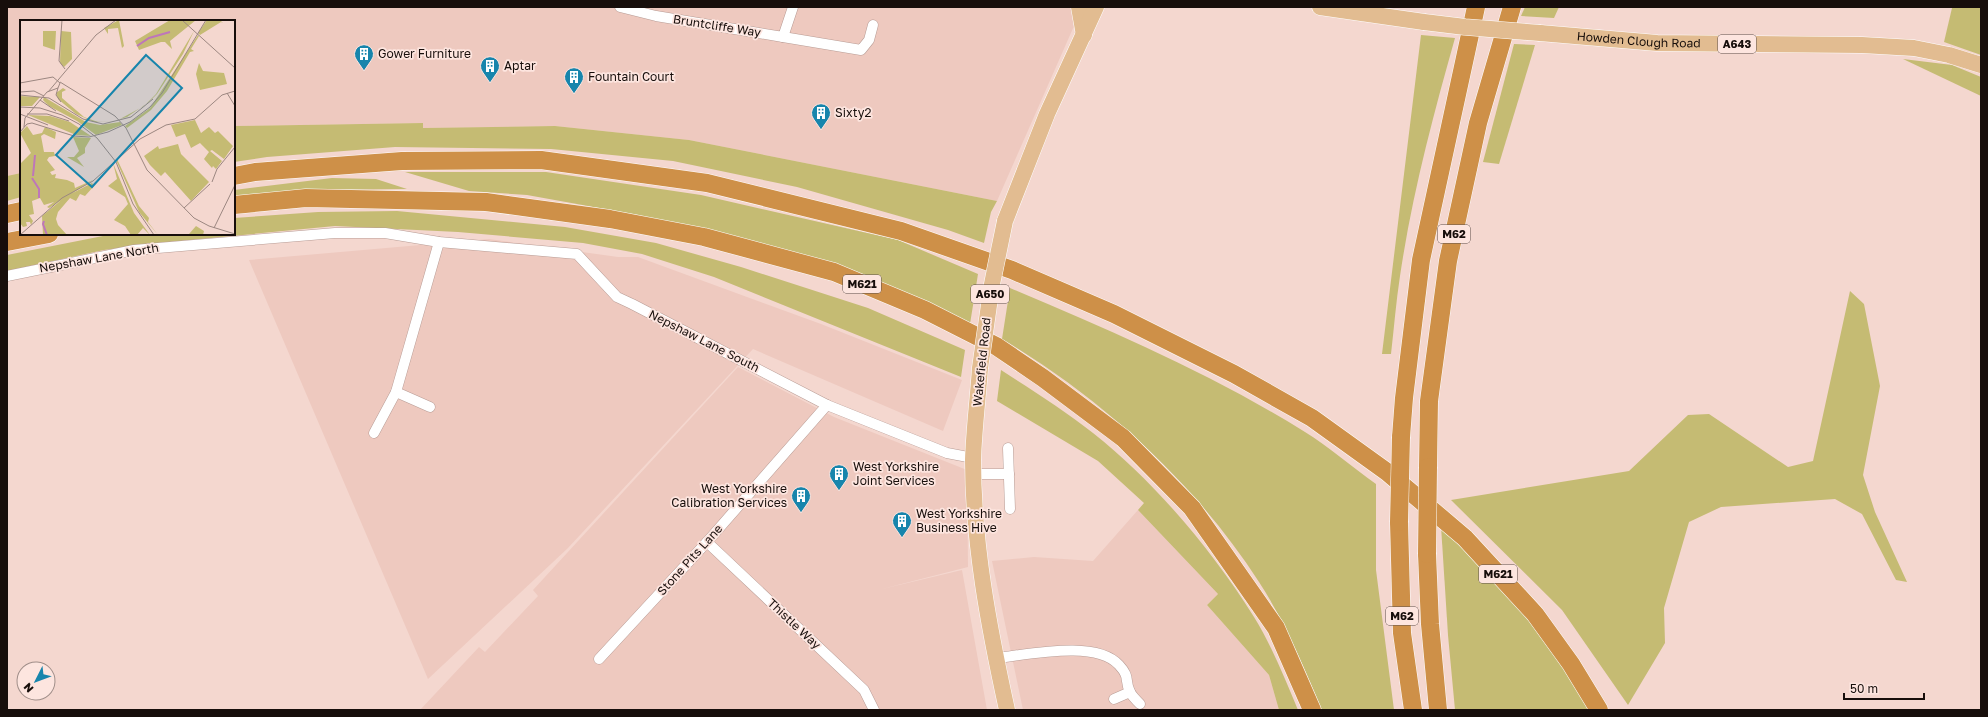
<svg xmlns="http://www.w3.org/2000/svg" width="1988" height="717" font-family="'Golos Text',sans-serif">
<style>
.built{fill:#eec9bf}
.green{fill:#c5bb73}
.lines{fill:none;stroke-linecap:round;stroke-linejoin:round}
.street-casing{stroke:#b89c95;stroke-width:11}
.primary-casing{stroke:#fff;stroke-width:17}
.highway-casing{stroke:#fff;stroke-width:19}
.street{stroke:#fff;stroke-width:10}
.primary{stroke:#e2bc91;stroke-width:16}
.highway{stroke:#ce9048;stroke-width:18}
.primary-bridge-casing{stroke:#fff;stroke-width:17;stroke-linecap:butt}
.highway-bridge-casing{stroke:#fff;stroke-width:19;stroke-linecap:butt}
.primary-bridge{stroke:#e2bc91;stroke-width:16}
.highway-bridge{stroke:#ce9048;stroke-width:18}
.labels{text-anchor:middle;stroke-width:3.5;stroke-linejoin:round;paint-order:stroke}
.shield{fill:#fde5df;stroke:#5c4e4b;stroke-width:1}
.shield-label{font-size:11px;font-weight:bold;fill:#170e0b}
.street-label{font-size:12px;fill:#170e0b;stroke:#fde5df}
.poi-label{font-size:12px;fill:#170e0b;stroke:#fde5df;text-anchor:start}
.inset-river{fill:none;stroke:#be76ba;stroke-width:2}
.inset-road{fill:none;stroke:#9c8781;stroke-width:1}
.view{fill:#1785ac;fill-opacity:0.15;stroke:#1785ac;stroke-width:2}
.inset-edge{fill:none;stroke:#170e0b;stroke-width:2}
</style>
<rect width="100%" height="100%" fill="#f4d7cf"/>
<!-- built -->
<g class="built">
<path d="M7 7H1072L1074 26 997 201 689 140 555 126 423 128V123L234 126V21H21V173L7 176Z"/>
<path d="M489 239 618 257H638L821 324 962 380 943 431 753 349 568 548 428 679 249 260Z"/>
<path d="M738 367 834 417 967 470 968 567 882 589 962 570 987 710H420L479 647 485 652 538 596 533 590Z"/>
<path d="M1138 510 1218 594 1207 605 1269 675 1279 710H1023L992 561 1034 557 1093 561Z"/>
</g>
<!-- green -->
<g class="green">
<path d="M1525 7H1559L1554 18 1521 16Z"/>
<path d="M1981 7V55L1944 42 1952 8Z"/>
<path d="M1421 35 1455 38C1433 116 1412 195 1400 276 1396 302 1394 328 1391 354H1382Z"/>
<path d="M1514 44 1535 45 1499 164 1483 162Z"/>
<path d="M1903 59 1952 65 1981 77V96Z"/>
<path d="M423 123V128L555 126 689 140 997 201 991 212 984 243 948 230 797 187 673 161 551 149 395 147 267 157 234 162V126Z"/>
<path d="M405 172H546L701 195 898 240 978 274 970 324 752 244 638 215 527 195 469 191Z"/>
<path d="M21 173V197L7 201V176Z"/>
<path d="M332 178 376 179 407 189 302 190 234 196V190Z"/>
<path d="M397 211 565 227 656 243 741 267 868 308 965 350 961 377 714 277 642 254 583 243 458 232 335 226 159 243 104 250 7 271V255L113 234H234V218L318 212Z"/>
<path d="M1010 288C1110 330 1212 374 1305 432 1329 447 1352 467 1376 484V570L1394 710H1322C1304 667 1285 622 1259 582 1195 483 1104 400 1002 339Z"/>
<path d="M1850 291 1864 304 1880 386 1863 475 1875 512 1907 582 1896 580 1862 514 1835 499 1721 507 1689 522 1664 608 1665 643 1628 705 1562 610 1451 500 1629 471 1688 415 1709 414 1788 467 1813 461Z"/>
<path d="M1001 370C1032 390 1064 410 1093 433 1155 482 1212 550 1254 617 1272 646 1285 679 1298 710H1279L1269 675 1207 605 1218 594 1138 510 1144 503 1098 461 997 401Z"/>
<path d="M1441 526C1498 580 1552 641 1588 710H1455L1448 635Z"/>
</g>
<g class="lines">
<!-- street casing -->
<g class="street-casing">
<g id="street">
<path d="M620 7 656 16 783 37 793 7"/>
<path d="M783 37 861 50 869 40 873 25"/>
<path d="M7 276 134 250 335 233H385L439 242 577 254 617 297 632 304 827 405 947 453 973 458"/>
<path d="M396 392 430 407"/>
<path d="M374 433 396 392 439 242"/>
<path d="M1008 448 1010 509"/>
<path d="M974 474H1009"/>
<path d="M707 542 864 690 874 710"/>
<path d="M996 658C1027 655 1096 639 1119 665 1131 678 1124 680 1130 692 1132 696 1137 701 1140 704"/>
<path d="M599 659 707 542 827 405"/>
<path d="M1114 699 1130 692"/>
</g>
</g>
<!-- primary casing -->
<g class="primary-casing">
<g id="primary">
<path d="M1079 7 1084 35"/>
<path d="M1320 7 1424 22"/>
<path id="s1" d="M1540 33 1657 43 1862 45 1914 48 1949 55 1981 65"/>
<path d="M1005 221 1047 114 1096 7"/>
<path d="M980 368C978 398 974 429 973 460 973 544 989 628 1007 710"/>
</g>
</g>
<!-- highway casing -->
<g class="highway-casing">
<g id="highway">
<path d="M234 176 255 172 402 161 541 160 707 183 901 231 1012 270 1114 314 1234 374 1312 418 1387 472 1465 538 1535 614 1571 664 1599 710"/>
<path d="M234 205 306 198 486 202 610 219 704 237 834 272 925 310 996 346 1043 378 1123 438 1192 508 1276 628 1312 710"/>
<path d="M7 214 21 211"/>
<path d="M7 242 49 234"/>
<path d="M1401 437 1404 398 1421 260 1476 7"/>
<path d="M1428 467 1429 401 1448 261 1478 123 1512 7"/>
<path d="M1399 522 1402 633 1413 710"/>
<path d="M1427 554 1430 624 1438 710"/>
</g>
</g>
<!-- street -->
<use href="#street" class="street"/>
<!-- primary -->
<use href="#primary" class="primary"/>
<!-- highway -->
<use href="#highway" class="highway"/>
<!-- primary-bridge casing -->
<g class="primary-bridge-casing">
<g id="primary-bridge">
<path d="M1424 22 1465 27 1540 33"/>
<path d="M980 368 992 284 1005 221"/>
</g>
</g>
<!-- highway-bridge casing -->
<g class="highway-bridge-casing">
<g id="highway-bridge">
<path d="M1399 522 1401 437"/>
<path d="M1427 554 1428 467"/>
</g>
</g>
<!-- primary-bridge -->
<use href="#primary-bridge" class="primary-bridge"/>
<!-- highway-bridge -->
<use href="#highway-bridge" class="highway-bridge"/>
</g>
<!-- icons -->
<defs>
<g id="building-pin" transform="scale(1)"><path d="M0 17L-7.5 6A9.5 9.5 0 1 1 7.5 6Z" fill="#1785ac" stroke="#fde5df"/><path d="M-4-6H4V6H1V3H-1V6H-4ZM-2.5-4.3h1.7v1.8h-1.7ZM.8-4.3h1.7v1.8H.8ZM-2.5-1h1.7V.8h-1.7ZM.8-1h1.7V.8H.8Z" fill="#fff"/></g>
</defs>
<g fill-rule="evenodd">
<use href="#building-pin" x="364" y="54"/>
<use href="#building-pin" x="490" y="66"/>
<use href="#building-pin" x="574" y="77"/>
<use href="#building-pin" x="821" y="113"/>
<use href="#building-pin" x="839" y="474"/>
<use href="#building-pin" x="801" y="496"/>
<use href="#building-pin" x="902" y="521"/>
</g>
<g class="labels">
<!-- shield labels -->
<g class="shield">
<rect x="1718" y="35" width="38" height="18" rx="3"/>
<rect x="1438" y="225" width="32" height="18" rx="3"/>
<rect x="843" y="275" width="38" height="18" rx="3"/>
<rect x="971" y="285" width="38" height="18" rx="3"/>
<rect x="1479" y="565" width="38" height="18" rx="3"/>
<rect x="1386" y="607" width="32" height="18" rx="3"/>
</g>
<g class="shield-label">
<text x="1737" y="48">A643</text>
<text x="1454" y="238">M62</text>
<text x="862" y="288">M621</text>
<text x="990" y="298">A650</text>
<text x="1498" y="578">M621</text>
<text x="1402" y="620">M62</text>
</g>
<!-- street labels -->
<g class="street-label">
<text transform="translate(717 26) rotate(9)" y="4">Bruntcliffe Way</text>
<text dy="4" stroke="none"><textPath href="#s1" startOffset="99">Howden Clough Road</textPath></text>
<text transform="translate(99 258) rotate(-10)" y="4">Nepshaw Lane North</text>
<text transform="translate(704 341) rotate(27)" y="4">Nepshaw Lane South</text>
<text transform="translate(982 362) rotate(-84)" y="4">Wakefield Road</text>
<text transform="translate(690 560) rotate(-48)" y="4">Stone Pits Lane</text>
<text transform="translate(794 624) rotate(43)" y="4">Thistle Way</text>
</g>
<!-- poi labels -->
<g class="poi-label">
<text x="378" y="58">Gower Furniture</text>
<text x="504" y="70">Aptar</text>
<text x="588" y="81">Fountain Court</text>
<text x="835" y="117">Sixty2</text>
<text x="853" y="471">West Yorkshire<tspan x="853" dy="14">Joint Services</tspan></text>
<text x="787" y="493" text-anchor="end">West Yorkshire<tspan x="787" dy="14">Calibration Services</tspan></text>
<text x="916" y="518">West Yorkshire<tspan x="916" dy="14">Business Hive</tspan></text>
</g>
</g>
<!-- overview -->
<g transform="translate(20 20)">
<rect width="215" height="215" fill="#f4d7cf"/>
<path d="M99 0 104 26 102 28 98 8 88 9V14L84 8ZM150 0H176L150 21 152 29 145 22H141L119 30 115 21ZM187 0H200L203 3 201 2 180 15 178 13ZM23 11H36L35 30 23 26ZM41 11 51 12 52 39 44 47 40 43ZM174 11 163 34 137 74 129 82 107 97 100 99 124 86 136 74ZM178 15 179 16 171 29 174 31 170 32 147 71 131 90 107 108 105 106 130 88ZM179 43 183 51 204 53 207 64 180 70 176 54ZM43 68 46 70 42 72V78L64 97 78 102 98 101 74 102 56 94 38 79 36 73ZM0 76 20 77 12 86H0ZM24 77 66 102 80 105 100 102 102 105 76 115 57 101 29 86 23 80ZM8 95 30 96 50 102 71 116 56 115ZM175 100 181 113 189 107 195 113 198 111 213 126 204 139 192 130 190 131 202 141 196 149 193 146 192 148 184 139 189 132 180 123 171 128 165 114 156 117 151 105ZM7 106 13 115 22 113 25 107 36 112 35 119 24 114 21 116 24 132H34L35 136 29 137 27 140 35 150 30 152 32 155 36 154 35 158 47 160 54 163 55 168 73 160 29 188 27 187 34 182 24 185 20 178 12 181 14 194 9 195 13 201 11 205 10 202H6L7 206 3 207 0 203V144L11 133 0 113ZM53 117 71 118 65 128V133L57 138 64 147 47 137H54L59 131ZM158 124 161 134 189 162 171 181 145 152 141 156 130 145 124 136 138 126 139 129ZM97 139 119 186 129 198 128 202 138 215 119 192 96 140ZM93 143 114 193 130 215 123 208 117 215H111L105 206 94 200 108 184 105 177 88 166 97 159ZM72 163 74 166 65 176 60 174 56 181 50 178 38 192 36 199 38 205 47 215H23L22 196 45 177ZM176 206 184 211 183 215 169 214Z" fill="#c5bb73"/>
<path class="inset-river" d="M117 26 129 18 150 12M13 156 15 135M12 158 19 169V178M24 201 23 204 27 215"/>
<path class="inset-road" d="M42 0 39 41 45 49M162 0 215 48M40 62 95 96 106 108 127 150 174 198 189 206 215 214M0 63 33 57 40 63 38 68 27 72 5 98 4 107M38 68 36 75 41 82M0 72 14 71 24 76M28 72 76 15 96 0M207 73 215 86M0 75 29 78 63 99 83 104 111 97 133 79M20 80 36 91M0 87 20 88 42 95 59 104 77 118 96 142 113 184 134 215M0 94 28 105M7 94H27L49 101M0 112 7 104 12 103 54 116 69 117 88 112 110 102 130 87 142 73 186 0M192 162 197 149 215 127M164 188 190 164M194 208 215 165M0 215 42 178 73 161 120 119 146 105 175 99 202 75 215 71"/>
<path class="view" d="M126 35 162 68 72 167 36 135Z"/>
<rect width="215" height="215" class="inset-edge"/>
</g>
<!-- border -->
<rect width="1988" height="717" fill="none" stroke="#170e0b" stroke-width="16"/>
<!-- north arrow -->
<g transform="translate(36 681) rotate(228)"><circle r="19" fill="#fde5df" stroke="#a18f8a"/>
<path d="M0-3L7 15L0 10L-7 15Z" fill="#1785ac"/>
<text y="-6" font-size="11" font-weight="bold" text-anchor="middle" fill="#170e0b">N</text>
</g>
<!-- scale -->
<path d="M1844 693v6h80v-6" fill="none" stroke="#170e0b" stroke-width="2"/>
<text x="1850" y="693" font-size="12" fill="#170e0b" stroke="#fde5df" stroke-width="3" paint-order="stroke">50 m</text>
</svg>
